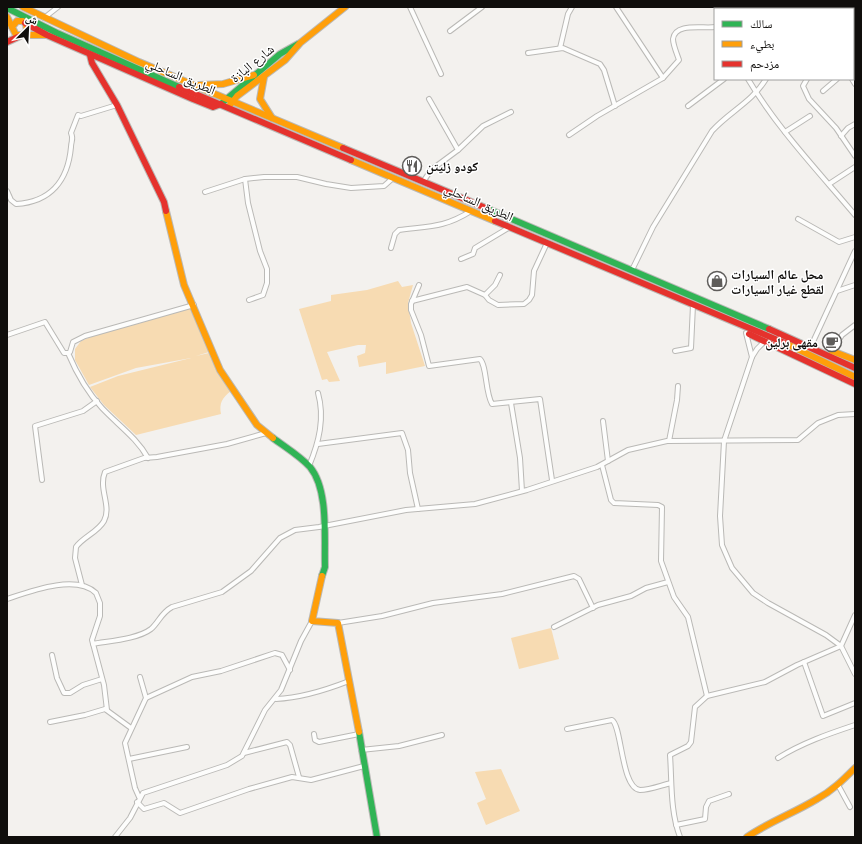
<svg xmlns="http://www.w3.org/2000/svg" width="862" height="844" font-family="Inter,'Noto Naskh Arabic',sans-serif">
<style>
.green{fill:#f7dbb2}
.lines{fill:none;stroke-linecap:round;stroke-linejoin:round}
.street-casing{stroke:#bab9b6;stroke-width:6}
.fast-casing{stroke:#bab9b6;stroke-width:8}
.slow-casing{stroke:#bab9b6;stroke-width:8}
.jam-casing{stroke:#bab9b6;stroke-width:8}
.street{stroke:#fdfdfc;stroke-width:4}
.fast{stroke:#30b455;stroke-width:6}
.slow{stroke:#ff9f0a;stroke-width:6}
.jam{stroke:#e5322d;stroke-width:6}
.labels{text-anchor:middle;stroke-width:3;stroke-linejoin:round;paint-order:stroke}
.street-label{font-size:13px;fill:#100e0c;stroke:#fff}
.poi-label{font-size:13px;font-weight:bold;fill:#100e0c;stroke:#fff;text-anchor:start}
</style>
<rect width="100%" height="100%" fill="#f3f1ee"/>
<!-- green -->
<g class="green">
<path d="M398 281 402 287 413 285 408 303 411 323 425 366 386 374V362L359 367 357 356 365 353 366 345H358L327 352 340 381 329 382 327 379 322 380 299 309 331 301V295L367 290Z"/>
<path d="M193 307 209 352 196 356 209 353 231 391C222 398 219 403 221 414L136 435 104 405 90 387 118 376 191 358 136 368 89 385 75 360V349L81 341 106 331Z"/>
<path d="M551 628 559 659 519 669 511 638Z"/>
<path d="M501 769 520 811 486 825 477 803 486 799 475 772Z"/>
</g>
<g class="lines">
<!-- street casing -->
<g class="street-casing">
<g id="street">
<path d="M410 7 441 74"/>
<path d="M616 7 663 78"/>
<path d="M730 7 731 9"/>
<path d="M763 7 764 9"/>
<path d="M770 9 774 7"/>
<path d="M44 18 58 7"/>
<path d="M853 23 855 26"/>
<path d="M450 31 482 7"/>
<path d="M560 48 568 14 572 7"/>
<path d="M528 53 563 48 600 64 604 70 615 106"/>
<path d="M853 72 855 71"/>
<path d="M748 79C777 128 818 171 855 215"/>
<path d="M807 79 803 86 809 99 836 128 855 156"/>
<path d="M852 79 855 84"/>
<path d="M823 91 837 79"/>
<path d="M429 99 458 150"/>
<path d="M688 106 724 79"/>
<path d="M785 132 810 116"/>
<path d="M569 135 597 116 663 78 679 60C677 54 673 45 673 39 675 22 704 29 715 27"/>
<path d="M841 136 848 128 855 124"/>
<path d="M245 179 248 203 260 251 267 269V283L263 295 249 300"/>
<path d="M423 182 431 170 458 150 483 126 511 112"/>
<path d="M829 184 855 167"/>
<path d="M7 191 11 200 16 204C51 202 68 180 71 147 71 141 74 139 71 133L78 115 81 116 117 105"/>
<path d="M205 192 245 179 264 177H297L326 184 351 188 384 186 393 178"/>
<path d="M798 219 839 242 855 237"/>
<path d="M391 248 395 234 399 230C429 226 444 228 471 211"/>
<path d="M461 259 473 254 475 248 510 227"/>
<path d="M632 270 653 227 712 131C729 112 752 102 766 79"/>
<path d="M419 285 411 304V310L421 335 429 366 480 359C487 366 485 392 492 404L540 399 552 480"/>
<path d="M837 291 855 285"/>
<path d="M485 295 495 285 500 275"/>
<path d="M412 301 467 287 485 295 489 300 498 305 524 304 529 300 532 295 534 271 547 243"/>
<path d="M746 333 752 357"/>
<path d="M7 335 45 322 64 353H68L70 352 73 342 85 336 194 305"/>
<path d="M765 341 757 349 752 357 724 441 720 516 722 545 732 568 753 593 768 603 826 635 841 646 855 674"/>
<path d="M812 344 855 251"/>
<path d="M675 351 691 348 693 305"/>
<path d="M832 351 842 335 855 325"/>
<path d="M68 353C76 372 88 393 102 408 118 425 137 438 148 458"/>
<path d="M511 403 520 458 522 491"/>
<path d="M603 421 608 461"/>
<path d="M669 441 677 400 678 386"/>
<path d="M318 444 402 433 408 450 410 473 418 509"/>
<path d="M602 465 611 500 614 503 658 505 662 507 661 561 674 597 688 617 707 696"/>
<path d="M309 466C319 442 325 418 318 393"/>
<path d="M42 480 35 426 83 411 97 401"/>
<path d="M82 585 75 558 76 547C83 537 98 532 104 521 112 506 98 489 105 472L144 458 157 457 227 444 266 433"/>
<path d="M7 599C31 591 76 574 96 593L100 603V616L92 640 104 685 107 710"/>
<path d="M338 623 382 616 433 603 502 594 574 576 579 579 593 608"/>
<path d="M554 627 598 605 631 596 646 588 668 582"/>
<path d="M93 644C109 641 138 639 151 629 159 622 161 613 172 607L222 592 251 571 280 538 295 530 319 527 406 510 475 504 527 490 597 467 628 450 667 441 798 440 818 423 838 415 855 414"/>
<path d="M52 655 57 678 64 693H70L83 685 102 679"/>
<path d="M804 662 823 716 855 703"/>
<path d="M146 698 192 677 221 671 275 653 282 655 290 670"/>
<path d="M276 699C300 698 326 690 349 681"/>
<path d="M50 722 85 715 105 709 131 728"/>
<path d="M567 729 612 720C622 726 621 788 640 790 650 790 662 785 671 783"/>
<path d="M314 734 315 740 319 742 359 734"/>
<path d="M361 750 399 746 442 735"/>
<path d="M244 753 287 742 290 745 299 777"/>
<path d="M778 758C802 743 828 734 855 725"/>
<path d="M129 759 187 747"/>
<path d="M838 785 850 807"/>
<path d="M139 797 135 788 125 743 146 698 140 677"/>
<path d="M137 802 144 809 164 803 180 813 249 789 292 777 311 780 364 766"/>
<path d="M676 825 705 819 706 807 709 801 729 794"/>
<path d="M115 837 130 818 143 793 227 765 242 756 265 710 281 690 301 641 312 621"/>
<path d="M680 837C670 811 672 782 670 755L688 746 691 742 695 707 707 696 765 682 797 665 841 646 855 615"/>
</g>
</g>
<!-- fast casing -->
<g class="fast-casing">
<g id="fast">
<path d="M7 8 57 33 179 87"/>
<path d="M223 102 280 54 298 44"/>
<path d="M488 209 769 329"/>
<path d="M273 438C285 447 300 456 310 467 329 490 324 538 325 567L322 576"/>
<path d="M359 732 377 837"/>
</g>
</g>
<!-- slow casing -->
<g class="slow-casing">
<g id="slow">
<path d="M23 7 139 62 343 148"/>
<path d="M7 17 12 27"/>
<path d="M22 35 27 31 26 24 23 21H17L12 27 16 35H45"/>
<path d="M264 77 260 99 272 118"/>
<path d="M199 85 223 84 254 75"/>
<path d="M230 105 237 96 285 60 300 43 345 7"/>
<path d="M351 160 495 221"/>
<path d="M166 211 184 285 220 370 257 425 273 438"/>
<path d="M787 344 855 377"/>
<path d="M832 351 855 360"/>
<path d="M322 576 312 621 338 623 359 732"/>
<path d="M747 837C769 822 794 813 817 799 832 791 843 780 855 768"/>
</g>
</g>
<!-- jam casing -->
<g class="jam-casing">
<g id="jam">
<path d="M25 23 47 35 193 99 213 107 221 104"/>
<path d="M7 42 20 36"/>
<path d="M90 55 92 63 117 105 164 202 166 211"/>
<path d="M179 87 351 160"/>
<path d="M343 148 488 209"/>
<path d="M495 221 787 344"/>
<path d="M769 329 855 368"/>
<path d="M749 334 855 384"/>
</g>
</g>
<!-- street -->
<use href="#street" class="street"/>
<!-- fast -->
<use href="#fast" class="fast"/>
<!-- slow -->
<use href="#slow" class="slow"/>
<!-- jam -->
<use href="#jam" class="jam"/>
</g>
<!-- icons -->
<defs>
<g id="restaurant-ring" transform="scale(1)"><circle r="9.5" fill="#fff" stroke="#5f5d5b" stroke-width="1.5"/><path d="M-5-6h1v4h1v-4h1v4h1v-4h1v5L-1.5 .5V6h-2V.5L-5-1ZM5-6V6H3V1.5H1.5Q1.5-4 5-6Z" fill="#5f5d5b"/></g>
<g id="shop-ring" transform="scale(1)"><circle r="9.5" fill="#fff" stroke="#5f5d5b" stroke-width="1.5"/><path d="M-5-2.5h2.3a2.7 3.5 0 0 1 5.4 0H5L5.5 6h-11ZM-1.5-2.5h3a1.5 2.3 0 0 0-3 0Z" fill="#5f5d5b"/></g>
<g id="cafe-ring" transform="scale(1)"><circle r="9.5" fill="#fff" stroke="#5f5d5b" stroke-width="1.5"/><path d="M-5.5-4.5H6V0H3Q3 3.5 0 3.5H-2.5Q-5.5 3.5-5.5 0ZM3-3.2v2h1.7v-2ZM-6 4.5H4V6H-6Z" fill="#5f5d5b"/></g>
</defs>
<g fill-rule="evenodd">
<use href="#restaurant-ring" x="412" y="166"/>
<use href="#shop-ring" x="717" y="281"/>
<use href="#cafe-ring" x="832" y="342"/>
</g>
<g class="labels">
<!-- street labels -->
<g class="street-label">
<text transform="translate(252 63) rotate(-39)" y="5">شارع البازة</text>
<text transform="translate(181 76) rotate(23)" y="5">الطريق الساحلي</text>
<text transform="translate(479 202) rotate(24)" y="5">الطريق الساحلي</text>
</g>
<!-- poi labels -->
<g class="poi-label">
<text x="426" y="171">كودو زليتن</text>
<text x="731" y="279">محل عالم السيارات<tspan x="731" dy="15">لقطع غيار السيارات</tspan></text>
<text x="818" y="347" text-anchor="end">مقهى برلين</text>
</g>
</g>
<!-- border -->
<rect width="862" height="844" fill="none" stroke="#100e0c" stroke-width="16"/>
<!-- legend -->
<rect x="714" y="8" width="140" height="72" fill="#ffffff" stroke="#9f9f9e"/>
<rect x="722" y="21" width="20" height="6" fill="#30b455" stroke="#9f9f9e"/>
<text x="750" y="28" font-size="12" fill="#100e0c">سالك</text>
<rect x="722" y="41" width="20" height="6" fill="#ff9f0a" stroke="#9f9f9e"/>
<text x="750" y="48" font-size="12" fill="#100e0c">بطيء</text>
<rect x="722" y="61" width="20" height="6" fill="#e5322d" stroke="#9f9f9e"/>
<text x="750" y="68" font-size="12" fill="#100e0c">مزدحم</text>
<!-- north arrow -->
<g transform="translate(28 28) rotate(24)" stroke="#ffffff" stroke-width="3" paint-order="stroke">
<path d="M0-3L7 15L0 10L-7 15Z" fill="#100e0c"/>
<text y="-6" font-size="11" font-weight="bold" text-anchor="middle" fill="#100e0c">ش</text>
</g>
</svg>
